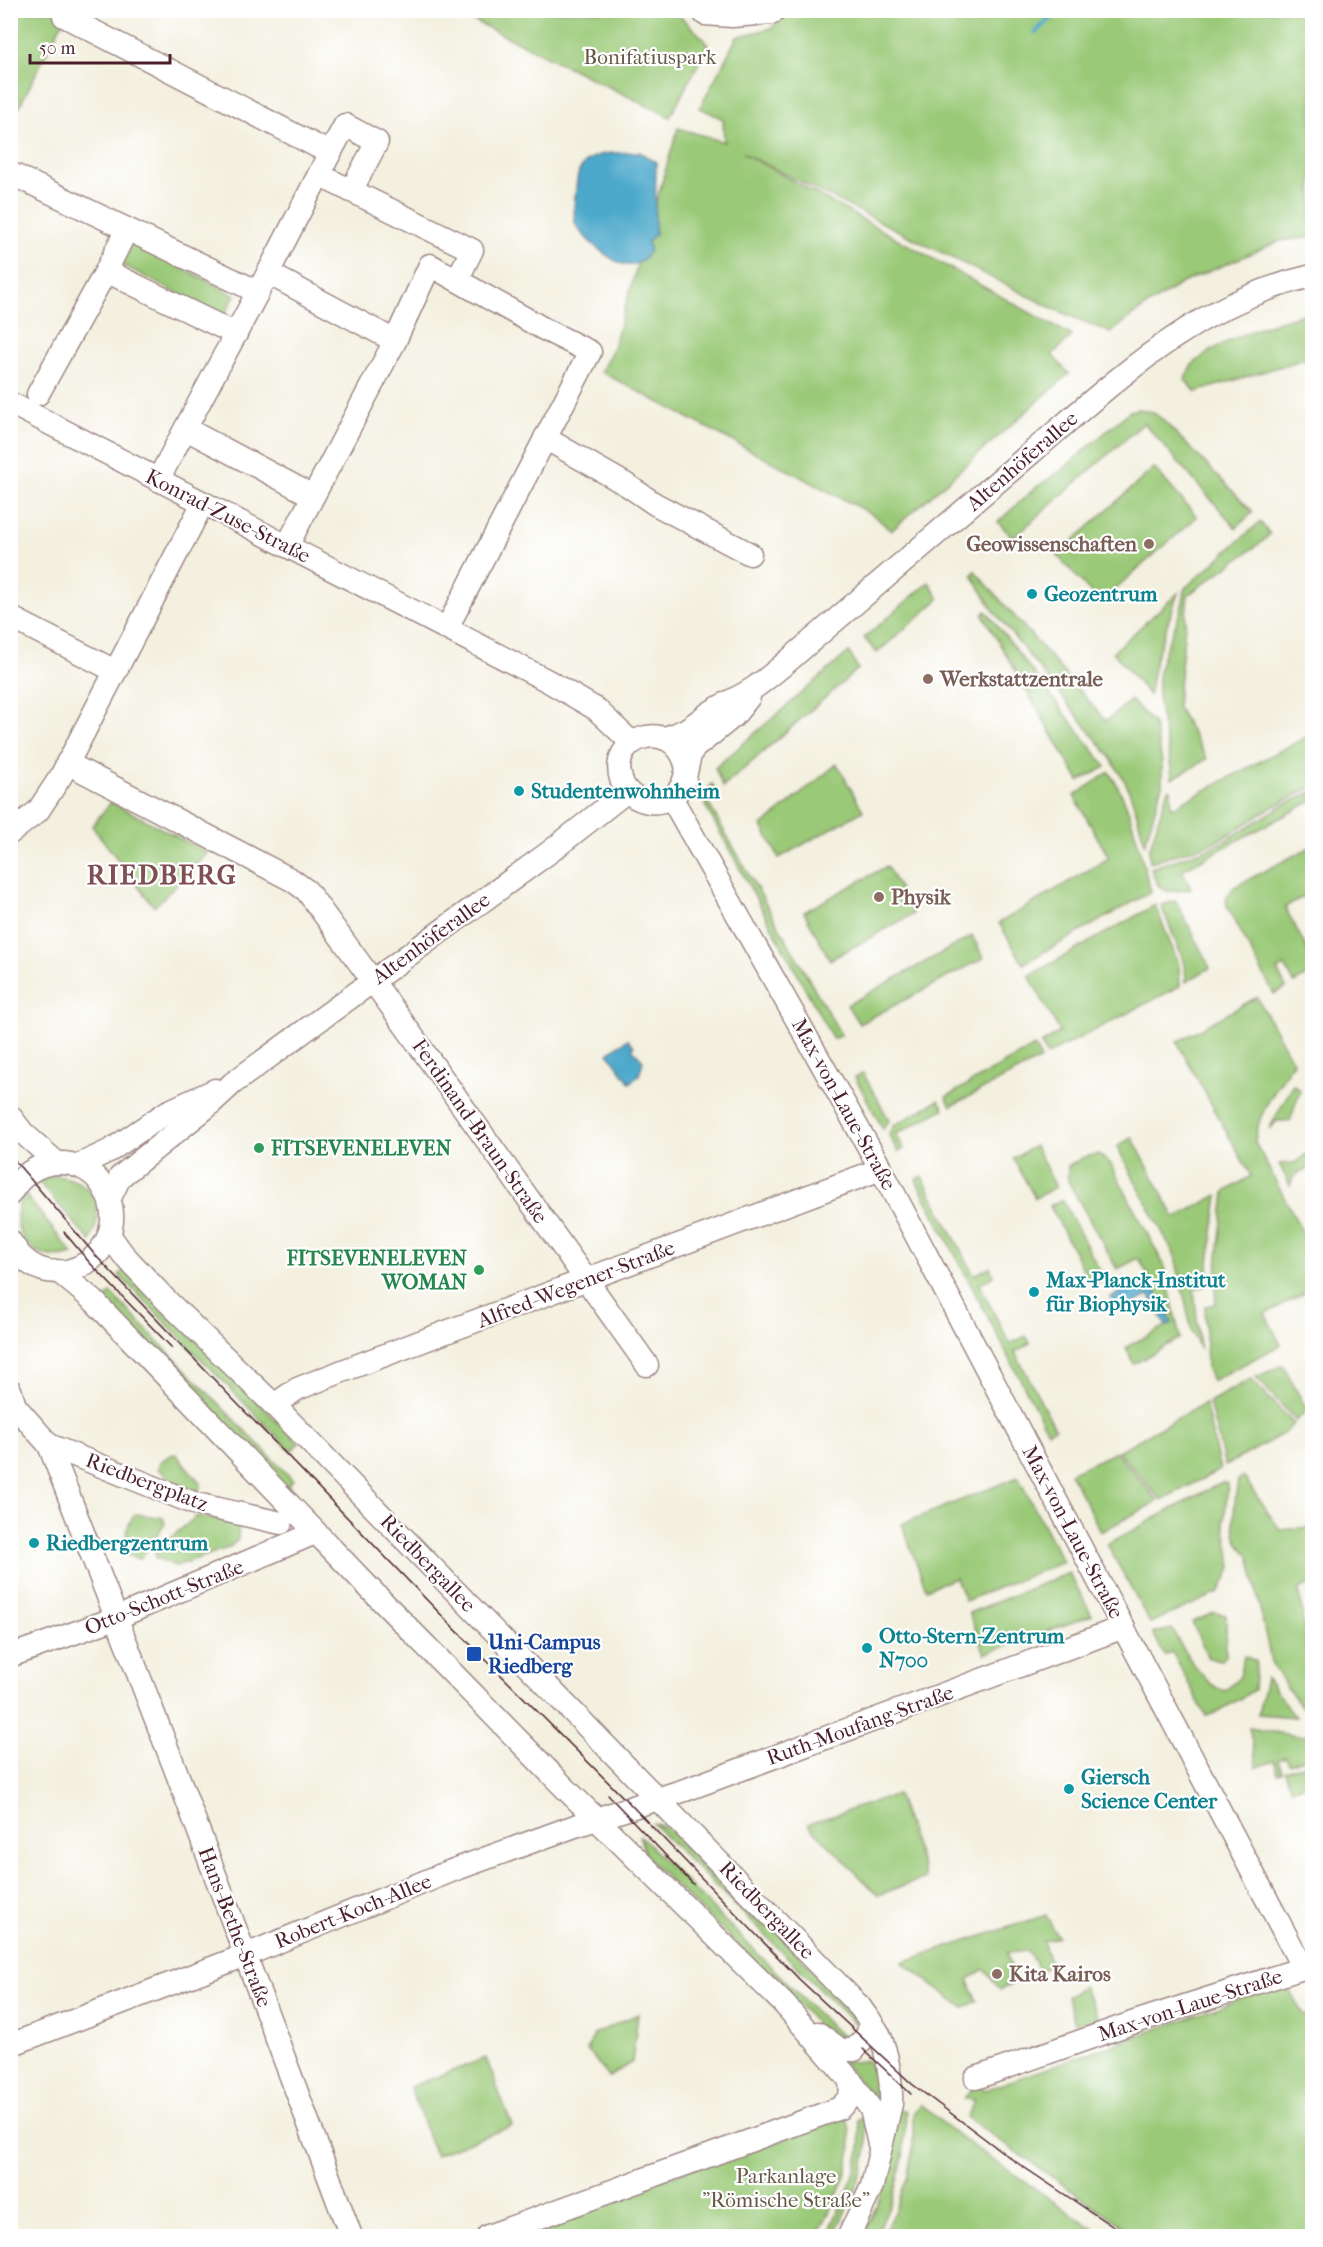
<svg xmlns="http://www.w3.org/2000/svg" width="1323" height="2247" font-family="'IM FELL French Canon',serif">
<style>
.green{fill:#9ac977;stroke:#727451;stroke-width:1.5}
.water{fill:#4da9cb;stroke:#4c647b;stroke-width:1.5}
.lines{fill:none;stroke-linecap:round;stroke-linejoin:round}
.stream{stroke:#4da9cb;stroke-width:5}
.minor-casing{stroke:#9e8885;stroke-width:25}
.minor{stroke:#fff;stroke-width:22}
.tram{stroke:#4a1f2b;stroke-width:1.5}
.education-dot{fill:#8d6e63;stroke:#fff;stroke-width:2}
.culture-dot{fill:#0f9aa8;stroke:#fff;stroke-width:2}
.leisure-dot{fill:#2e9e5b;stroke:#fff;stroke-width:2}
.transit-dot{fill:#1a4fb4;stroke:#fff;stroke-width:2}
.labels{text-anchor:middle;stroke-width:4.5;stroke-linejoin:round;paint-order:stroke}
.park-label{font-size:21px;fill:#665a46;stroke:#fff}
.street-label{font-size:21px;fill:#4a1f2b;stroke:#fff}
.education-label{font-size:21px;font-weight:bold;fill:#785e54;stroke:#fff;text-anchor:start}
.culture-label{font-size:21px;font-weight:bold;fill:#0d838f;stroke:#fff;text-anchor:start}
.leisure-label{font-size:21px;font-weight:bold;fill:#27864d;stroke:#fff;text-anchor:start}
.transit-label{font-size:21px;font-weight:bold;fill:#164399;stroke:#fff;text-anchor:start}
.district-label{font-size:27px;font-weight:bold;letter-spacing:1.5px;fill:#804f54;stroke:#fff}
</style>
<rect width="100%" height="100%" fill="#fff"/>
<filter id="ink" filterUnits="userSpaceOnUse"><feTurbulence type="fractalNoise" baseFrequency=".0167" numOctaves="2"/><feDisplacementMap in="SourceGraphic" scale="12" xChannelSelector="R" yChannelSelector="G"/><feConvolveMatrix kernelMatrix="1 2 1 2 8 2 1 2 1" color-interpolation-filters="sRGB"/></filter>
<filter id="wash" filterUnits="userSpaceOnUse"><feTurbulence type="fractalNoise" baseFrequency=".008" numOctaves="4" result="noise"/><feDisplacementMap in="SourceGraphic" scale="24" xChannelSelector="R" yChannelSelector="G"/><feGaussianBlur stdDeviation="1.35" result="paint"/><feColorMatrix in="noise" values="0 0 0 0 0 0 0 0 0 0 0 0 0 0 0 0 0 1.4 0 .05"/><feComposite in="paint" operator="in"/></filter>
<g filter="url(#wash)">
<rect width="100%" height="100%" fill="#f3f0df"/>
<!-- green -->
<g class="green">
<path d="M11 11H68L11 123Z"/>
<path d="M454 11H675L709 44 670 117Z"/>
<path d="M789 11H1312V237L1280 241 1182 283 1133 315 1111 333 1054 309 743 153 1072 336 1052 355 1069 374 891 531 875 516 601 372 613 348 678 128 724 142 723 119 700 108 737 37 772 28Z"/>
<path d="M129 240 235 295 223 318 117 262Z"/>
<path d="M1312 312V357L1196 392 1185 380C1187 375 1189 367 1193 364 1223 338 1275 321 1312 312Z"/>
<path d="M1139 409 1152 412 1162 419 1253 512 1236 528 1144 423 1013 538 998 522 1035 488 1063 469 1130 411Z"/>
<path d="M1154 468 1197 517 1100 602 1057 555Z"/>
<path d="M1260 522 1270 534 1262 542 1188 595 1177 706 1207 759 1172 779C1170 745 1156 712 1158 678 1161 647 1183 620 1185 588Z"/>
<path d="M975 571 1106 721 1131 700 1154 724 1162 761V785L1145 844 1135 807 1126 783 1108 754 995 613 972 575Z"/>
<path d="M929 582 939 599 877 653 864 638Z"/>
<path d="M1178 593 1156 658 1149 695 1113 652Z"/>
<path d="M986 611 1106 767 1079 781 983 615Z"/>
<path d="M849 652 858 669 723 787 715 768Z"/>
<path d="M1310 735 1312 740V787L1271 808 1223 838 1201 847 1150 862 1149 850 1168 789H1171V808Z"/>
<path d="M837 764 863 811 779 858 762 826Z"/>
<path d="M1109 772C1133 807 1139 853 1151 892L1023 964 999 923 1109 858 1074 796Z"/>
<path d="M712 784 717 792 707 801 841 1035 833 1039 705 805 706 792Z"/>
<path d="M1312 792V801L1182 870 1191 888C1168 895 1158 893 1151 868L1202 851 1225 841 1283 805Z"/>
<path d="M111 802 208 853 154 907 92 826Z"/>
<path d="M1312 846V892L1285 907 1312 959V973L1294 983 1285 966 1277 970 1286 988 1274 994 1227 906 1226 898 1234 887Z"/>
<path d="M887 866 913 914 830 960 804 912Z"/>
<path d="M1176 901 1210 968 1186 982 1185 964 1161 905Z"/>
<path d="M1155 905 1179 965 1180 986 1047 1055 1041 1044 1060 1032 1029 976Z"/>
<path d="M972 936 984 958 859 1024 847 1005Z"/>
<path d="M1257 997 1293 1062C1278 1087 1257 1112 1255 1142L1312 1250V1289L1265 1314 1281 1345 1212 1381 1207 1369 1205 1306 1216 1304 1215 1285 1225 1192 1251 1176 1177 1042Z"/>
<path d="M1034 1046 1041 1059 951 1106 946 1097Z"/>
<path d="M863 1073 889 1120 883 1129 855 1077Z"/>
<path d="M1293 1085 1300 1090 1290 1121H1277L1269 1129Z"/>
<path d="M939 1100 944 1109 896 1134 904 1149 898 1152 889 1135 893 1126Z"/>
<path d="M1132 1137 1175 1218 1218 1195 1206 1286 1194 1289 1200 1349 1192 1332 1175 1256 1117 1147Z"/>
<path d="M1035 1146 1056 1187 1035 1198 1013 1158Z"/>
<path d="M1098 1154 1110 1163 1164 1265 1180 1338 1134 1364 1126 1347 1172 1323 1139 1258 1117 1269 1068 1181V1166L1084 1157Z"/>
<path d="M1306 1154 1310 1159 1311 1166 1294 1176 1290 1185 1279 1164 1295 1163Z"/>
<path d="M51 1176C90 1176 109 1206 90 1241L37 1180Z"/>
<path d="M922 1176 974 1275 990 1267 994 1276 979 1284 1010 1344 1026 1336 1030 1343 1015 1352 1055 1428 1048 1432 916 1180Z"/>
<path d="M24 1193 73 1254C33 1267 3 1229 24 1193Z"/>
<path d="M1062 1199 1104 1279 1092 1286 1050 1206Z"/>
<path d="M125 1269 299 1443 291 1451 119 1275Z"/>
<path d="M111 1293 293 1480 288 1485 294 1493 290 1497 102 1302Z"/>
<path d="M1283 1365 1307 1410 1296 1421 1256 1377Z"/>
<path d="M1251 1379 1294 1424 1283 1434 1225 1466 1209 1402Z"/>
<path d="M1205 1403 1220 1470 1161 1500 1118 1451Z"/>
<path d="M1116 1452 1158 1501 1101 1532 1070 1473Z"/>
<path d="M176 1454 201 1484 198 1493 180 1486 158 1469 160 1462 171 1455Z"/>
<path d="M1243 1476 1280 1530 1312 1527V1585L1299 1588 1312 1692V1714L1307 1713 1290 1692 1271 1662 1249 1555C1226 1538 1235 1505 1238 1480Z"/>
<path d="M1018 1477 1063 1562 965 1601 956 1578 926 1589 902 1524Z"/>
<path d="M1222 1482 1228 1483 1224 1524 1232 1567 1219 1593 1150 1623 1107 1544Z"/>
<path d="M136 1514 163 1518 165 1523 140 1559 127 1555 124 1551C126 1538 126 1522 136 1514Z"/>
<path d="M197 1516 232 1522 239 1525 238 1539 230 1547 176 1566 156 1558 155 1554 163 1544Z"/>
<path d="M1069 1573 1092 1615 985 1654 969 1613Z"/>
<path d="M1214 1613 1226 1615V1656L1220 1661 1208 1658 1192 1622Z"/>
<path d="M1172 1629C1182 1648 1204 1686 1225 1691L1240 1677 1244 1656 1256 1661 1254 1690 1218 1712 1206 1716 1172 1652 1165 1656 1153 1633Z"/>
<path d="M1266 1678 1296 1717 1258 1714Z"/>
<path d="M1249 1728 1298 1736 1312 1735V1782L1291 1789 1285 1771 1308 1763 1307 1758 1289 1764 1286 1757 1278 1759 1282 1772 1278 1773 1274 1761 1257 1767Z"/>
<path d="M897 1794 926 1878 878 1895 808 1824Z"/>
<path d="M652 1823 662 1826 672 1833 747 1911 781 1936 854 2014 855 2024Z"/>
<path d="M639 1835 828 2024 846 2039 838 2041 825 2033 770 1975 646 1858Z"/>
<path d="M1046 1915 1058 1937 1043 1941 1051 1965 1039 1971 1028 1951 1007 1953 1016 1982 1000 1990 984 1969 968 1979 977 2001 964 2008 902 1962Z"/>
<path d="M1286 1983 1303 2015 1312 2016V2236H1137L966 2117 975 2100 964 2099 977 2082 985 2090Z"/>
<path d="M1083 1986 1100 2020 1075 2023 1067 1997Z"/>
<path d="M638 2014 632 2062 609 2077 587 2050 594 2034Z"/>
<path d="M486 2058 512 2126 435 2155 410 2087Z"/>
<path d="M866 2060 880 2073V2097L874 2099 842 2062H855Z"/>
<path d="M920 2104 957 2135 1104 2236H882L896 2208 907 2178 913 2148V2114Z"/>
<path d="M896 2110H905L906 2112 903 2158 892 2200 875 2236H863C885 2189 894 2163 896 2110Z"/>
<path d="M845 2114C863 2155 835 2200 817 2236H504Z"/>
<path d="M863 2118C876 2157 852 2196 836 2231L831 2227C846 2193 868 2158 858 2120Z"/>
</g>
<!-- water -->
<g class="water">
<path d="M639 152 656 162 655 234 648 242 650 251C646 257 640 264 632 265 617 268 579 236 575 222 573 215 576 183 578 175 579 168 586 161 592 158 606 151 624 153 639 152Z"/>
<path d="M628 1039 634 1046 632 1048 643 1061 639 1075 630 1083 608 1053Z"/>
<path d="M1149 1278 1172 1323 1166 1326 1149 1295 1119 1311 1111 1297Z"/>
</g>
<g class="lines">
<!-- stream -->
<path class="stream" d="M1036 32 1059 10"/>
</g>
</g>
<g filter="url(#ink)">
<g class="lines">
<!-- minor casing -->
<g class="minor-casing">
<g id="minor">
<path d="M702 10 705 14 732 16 772 13 774 10"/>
<path d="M64 16 330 153 268 273"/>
<path d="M330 153 345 125 377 142 351 191"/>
<path d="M10 173 258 292"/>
<path d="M319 175 472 250 457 280"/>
<path d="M106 271 236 334"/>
<path d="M38 394 106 271 127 229"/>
<path d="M10 403 548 681 596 709 632 743"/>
<path d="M186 429 313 496"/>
<path d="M545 438 627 485 655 504 750 554"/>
<path d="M158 480 268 273 395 341"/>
<path d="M287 546 395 341 430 265 544 329 590 352 447 628"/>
<path d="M10 617 115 671"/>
<path d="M664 738C686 733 693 724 711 712 726 702 744 696 758 685 779 670 798 652 817 636 889 575 960 513 1031 453 1119 378 1197 302 1312 276"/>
<path d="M67 763 292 880 307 891 396 1013 647 1365"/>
<path d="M686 765C673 716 608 736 621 779 624 790 633 798 644 801 661 806 679 797 684 780 688 769 687 760 693 749L734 716 749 697"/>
<path d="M671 797 881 1169 1303 1968 1132 2023 976 2078"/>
<path d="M10 833 38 811 61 776 203 503"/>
<path d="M10 1116 23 1133 57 1163"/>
<path d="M77 1166 111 1150 167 1112 215 1090"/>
<path d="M10 1194C20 1176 38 1163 58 1163 73 1162 89 1169 99 1181 143 1239 66 1302 21 1256 17 1252 14 1246 10 1241"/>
<path d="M110 1198 120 1177 207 1107 233 1083 551 851 627 791"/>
<path d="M110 1236 123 1254 167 1301 274 1405 860 2007C866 2016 874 2025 879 2034 888 2054 892 2083 891 2104L872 2186 849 2236"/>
<path d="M58 1271 94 1301 378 1597 566 1789 784 2004 850 2080 871 2109 879 2144"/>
<path d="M10 1390 15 1406 49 1445 176 1771 351 2236"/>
<path d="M274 1405 297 1389 345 1370 881 1169"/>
<path d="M49 1445 196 1504 281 1523"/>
<path d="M10 1656 116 1618 315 1533"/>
<path d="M818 2033 841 2050H854L868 2034 870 2020"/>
<path d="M10 2045 246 1955 451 1871 575 1826 688 1789 1124 1627"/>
<path d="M488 2236 840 2108 851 2096 850 2080"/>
</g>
</g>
<!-- minor -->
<use href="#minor" class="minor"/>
<!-- tram -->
<g class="tram">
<path d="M10 1155 96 1256 201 1366 451 1625 633 1807 799 1979 912 2084 1013 2160 1127 2236"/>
<path d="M64 1232 89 1262 172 1348"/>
<path d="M608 1795 693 1884"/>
<path d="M863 2049 911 2094"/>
</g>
</g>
</g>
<!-- markers -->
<g class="education-dot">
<circle cx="1149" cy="544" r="6"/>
<circle cx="928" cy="679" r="6"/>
<circle cx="879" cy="897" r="6"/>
<circle cx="997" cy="1974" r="6"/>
</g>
<g class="culture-dot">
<circle cx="1032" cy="594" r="6"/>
<circle cx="519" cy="791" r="6"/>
<circle cx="1034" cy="1292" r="6"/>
<circle cx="34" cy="1543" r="6"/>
<circle cx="867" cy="1648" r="6"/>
<circle cx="1069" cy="1789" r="6"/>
</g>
<g class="leisure-dot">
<circle cx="259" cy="1148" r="6"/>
<circle cx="479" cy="1270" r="6"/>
</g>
<rect class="transit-dot" x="466" y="1646" width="16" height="16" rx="3"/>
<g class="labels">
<!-- park labels -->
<g class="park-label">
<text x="650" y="64">Bonifatiuspark</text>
<text x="786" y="2183">Parkanlage<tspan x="786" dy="24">"Römische Straße"</tspan></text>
</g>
<!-- street labels -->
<g class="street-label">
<text transform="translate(1022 461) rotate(-41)" y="7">Altenhöferallee</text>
<text transform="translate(228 516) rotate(27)" y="7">Konrad-Zuse-Straße</text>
<text transform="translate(431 938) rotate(-36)" y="7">Altenhöferallee</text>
<text transform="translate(844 1104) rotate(61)" y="7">Max-von-Laue-Straße</text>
<text transform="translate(480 1131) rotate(55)" y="7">Ferdinand-Braun-Straße</text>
<text transform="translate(576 1284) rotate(-21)" y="7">Alfred-Wegener-Straße</text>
<text transform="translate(147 1482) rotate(21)" y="7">Riedbergplatz</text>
<text transform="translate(1073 1532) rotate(62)" y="7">Max-von-Laue-Straße</text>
<text transform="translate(428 1563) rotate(46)" y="7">Riedbergallee</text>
<text transform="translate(164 1597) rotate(-22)" y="7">Otto-Schott-Straße</text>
<text transform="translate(860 1725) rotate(-20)" y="7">Ruth-Moufang-Straße</text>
<text transform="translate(767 1910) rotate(46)" y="7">Riedbergallee</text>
<text transform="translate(353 1911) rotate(-22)" y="7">Robert-Koch-Allee</text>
<text transform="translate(235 1927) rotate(69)" y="7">Hans-Bethe-Straße</text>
<text transform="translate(1190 2005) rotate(-18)" y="7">Max-von-Laue-Straße</text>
</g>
<!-- education labels -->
<g class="education-label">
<text x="1137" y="551" text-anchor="end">Geowissenschaften</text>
<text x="940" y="686">Werkstattzentrale</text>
<text x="891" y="904">Physik</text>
<text x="1009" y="1981">Kita Kairos</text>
</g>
<!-- culture labels -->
<g class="culture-label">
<text x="1044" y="601">Geozentrum</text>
<text x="531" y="798">Studentenwohnheim</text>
<text x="1046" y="1287">Max-Planck-Institut<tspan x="1046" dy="24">für Biophysik</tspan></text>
<text x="46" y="1550">Riedbergzentrum</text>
<text x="879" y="1643">Otto-Stern-Zentrum<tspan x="879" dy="24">N700</tspan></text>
<text x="1081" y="1784">Giersch<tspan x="1081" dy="24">Science Center</tspan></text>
</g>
<!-- leisure labels -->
<g class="leisure-label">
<text x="271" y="1155">FITSEVENELEVEN</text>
<text x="467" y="1265" text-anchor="end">FITSEVENELEVEN<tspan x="467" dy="24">WOMAN</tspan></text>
</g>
<!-- transit labels -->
<g class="transit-label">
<text x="488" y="1649">Uni-Campus<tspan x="488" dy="24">Riedberg</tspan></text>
</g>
<!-- district labels -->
<g class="district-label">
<text x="162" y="884">RIEDBERG</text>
</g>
</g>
<!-- margin -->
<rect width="1323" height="2247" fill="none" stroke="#fff" stroke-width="36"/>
<!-- scale -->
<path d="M30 54v9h140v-9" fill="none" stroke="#4a1f2b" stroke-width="3"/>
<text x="39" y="54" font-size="18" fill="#4a1f2b" stroke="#ffffff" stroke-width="4.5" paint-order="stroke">50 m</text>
</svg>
